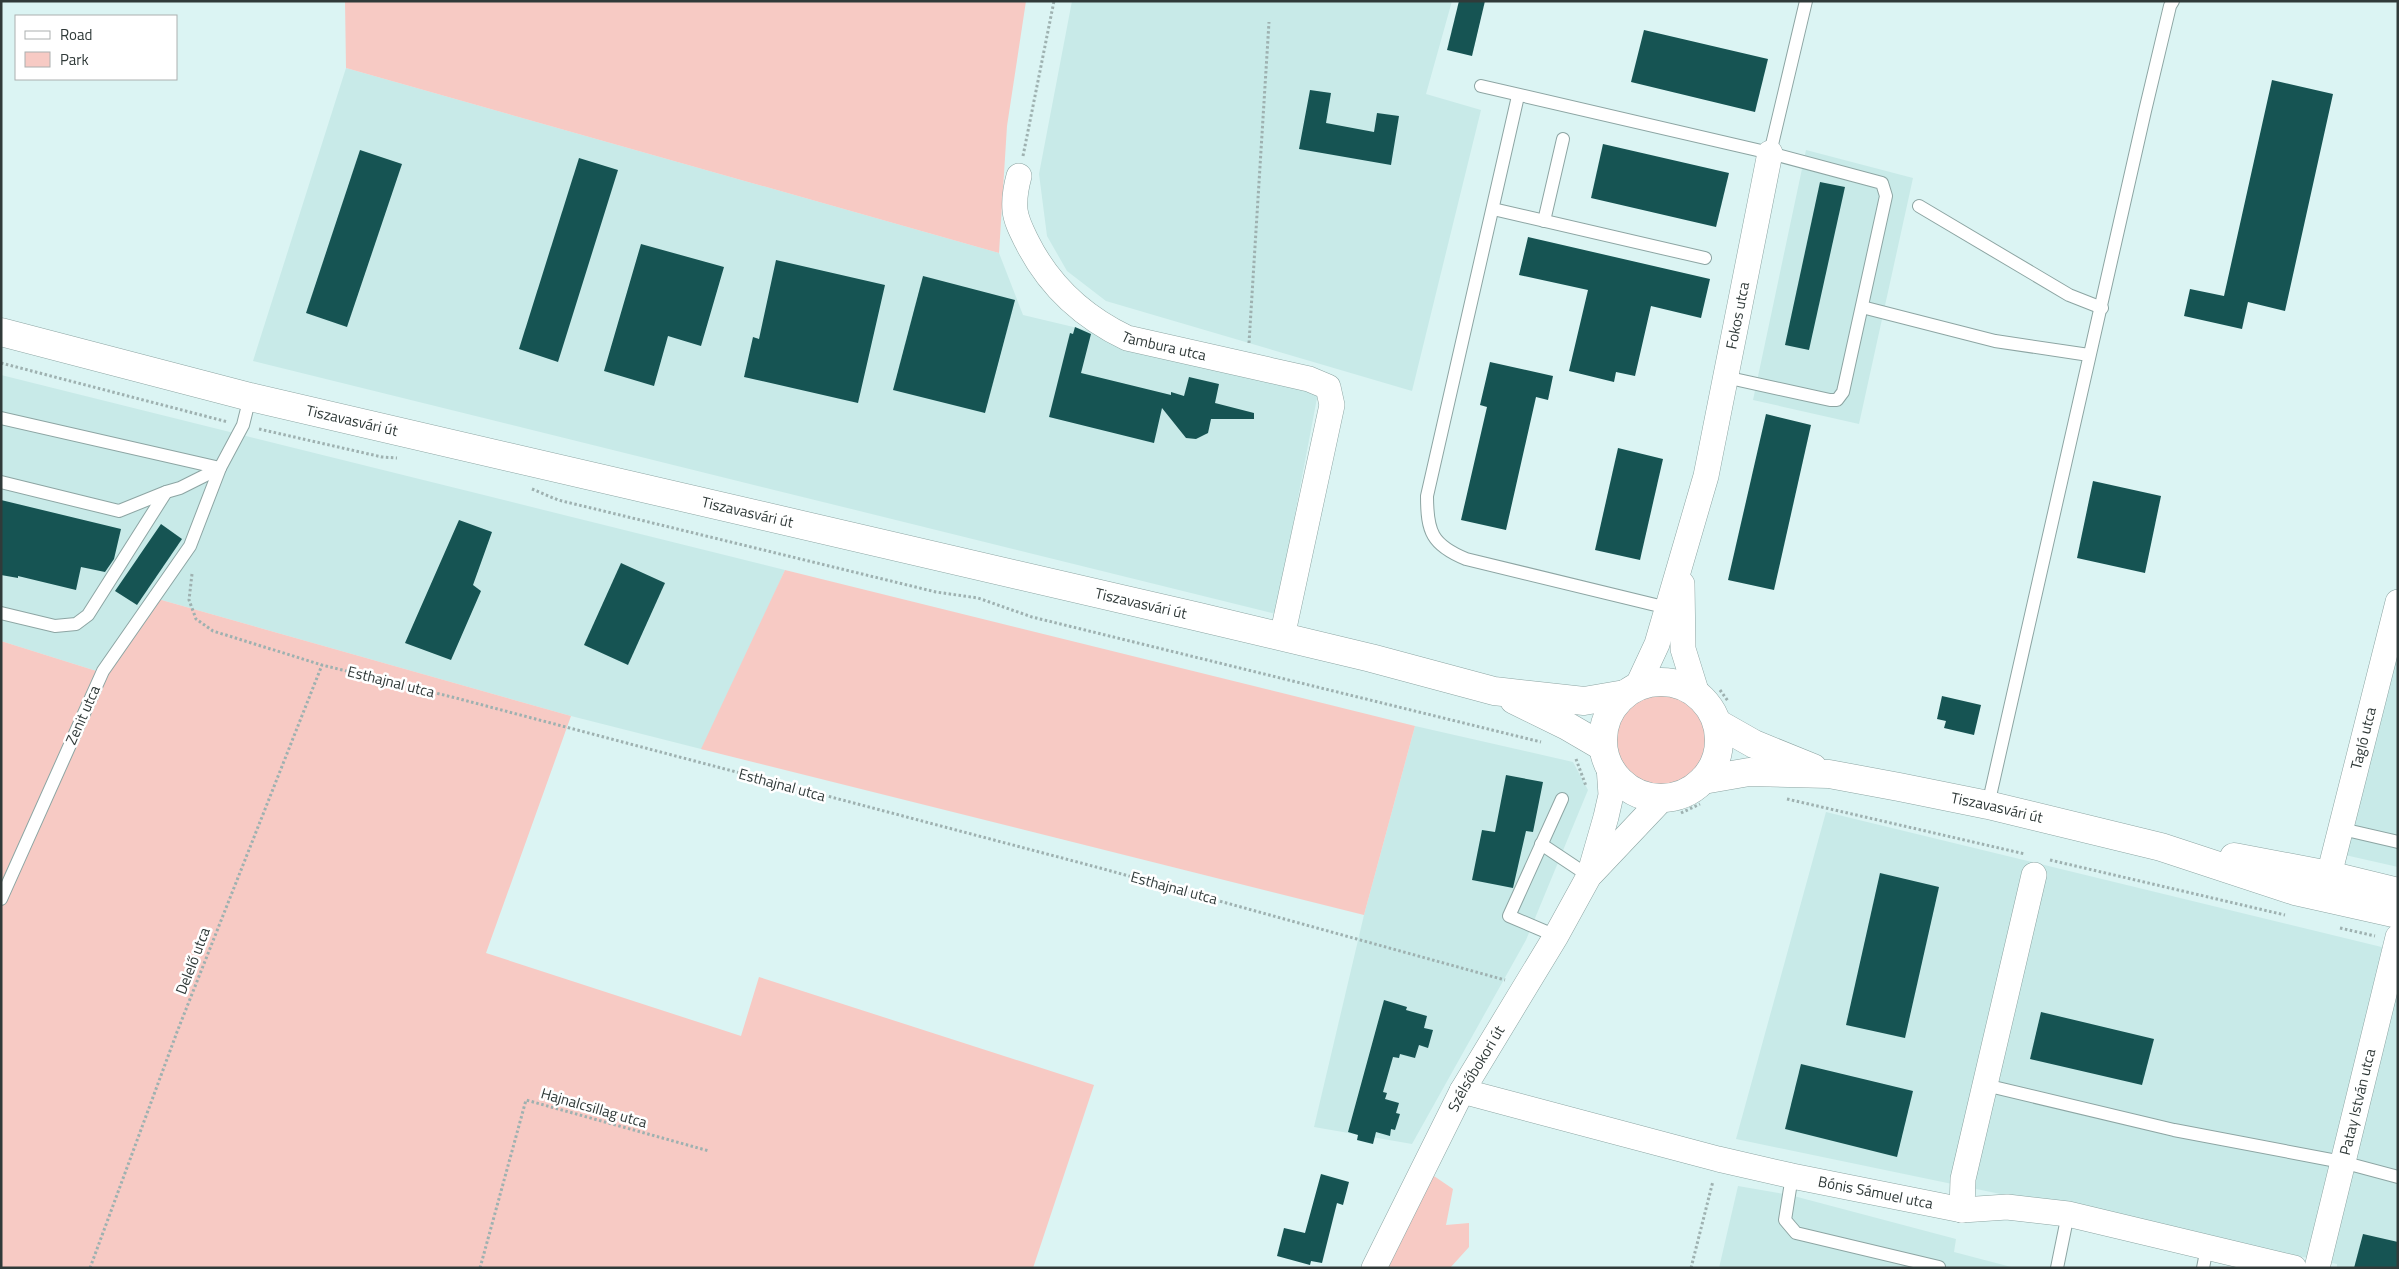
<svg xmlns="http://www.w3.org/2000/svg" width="2399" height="1269" font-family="'Titillium Web',sans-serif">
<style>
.built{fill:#c8eae8}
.green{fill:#f7cac4}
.building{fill:#165453}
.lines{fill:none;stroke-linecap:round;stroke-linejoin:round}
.lane-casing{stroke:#8da5a3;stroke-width:14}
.street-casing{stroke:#8da5a3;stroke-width:26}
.primary-casing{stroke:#8da5a3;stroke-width:29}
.path{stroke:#9eb1b0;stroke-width:3;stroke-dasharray:2.5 2.5;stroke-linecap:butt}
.lane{stroke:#fff;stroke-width:12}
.street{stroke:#fff;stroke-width:25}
.primary{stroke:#fff;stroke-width:28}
.labels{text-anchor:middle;stroke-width:5;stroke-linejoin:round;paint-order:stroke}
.street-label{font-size:15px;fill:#303a39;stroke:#fff}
</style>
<rect width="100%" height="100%" fill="#dbf4f3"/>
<!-- built -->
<g class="built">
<path d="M1072 1H1452L1426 94 1481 110 1412 391 1106 301 1067 271 1047 236 1039 174Z"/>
<path d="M346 68 999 253 1023 315 1317 385V398L1276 614 253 361Z"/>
<path d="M1806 150 1913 178 1859 424 1753 400Z"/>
<path d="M1 375 785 570 705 750 571 716 158 599 106 674 1 641Z"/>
<path d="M2397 655H2398V867L2345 855Z"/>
<path d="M1415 726 1573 762 1588 790 1526 940 1412 1144 1314 1127 1364 915Z"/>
<path d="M1826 812 2398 951V1268H2337V1264L1736 1139Z"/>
<path d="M1738 1186 1790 1195 1956 1239 1954 1252 2015 1268H1719Z"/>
</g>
<!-- green -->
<g class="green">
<path d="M345 1H1026L1007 126 999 253 346 68Z"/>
<path d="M785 570 1415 726 1364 915 701 749Z"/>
<path d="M158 599 571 716 486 953 741 1036 759 977 1094 1085 1033 1268H1V641L106 674Z"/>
<circle cx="1661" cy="740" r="47"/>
<path d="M1431 1174 1453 1189 1446 1225 1469 1223V1247L1450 1268H1383Z"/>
</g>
<!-- building -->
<g class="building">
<path d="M1459 1H1485L1472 56 1447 50Z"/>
<path d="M1644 30 1768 59 1755 112 1631 82Z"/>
<path d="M2272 80 2333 94 2285 311 2248 302 2242 329 2184 316 2190 289 2224 296Z"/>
<path d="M1310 90 1331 93 1326 123 1374 132 1377 113 1399 116 1391 165 1299 149Z"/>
<path d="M1603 144 1729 173 1716 227 1591 198Z"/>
<path d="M360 150 402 164 347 327 306 313Z"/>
<path d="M579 158 618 170 558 362 519 349Z"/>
<path d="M1820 182 1845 187 1809 350 1785 345Z"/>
<path d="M1528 237 1710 279 1701 318 1651 306 1635 376 1616 372 1614 382 1569 371 1588 290 1519 275Z"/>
<path d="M641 244 724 267 701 346 668 336 654 386 604 371Z"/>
<path d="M776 260 885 285 858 403 744 377 753 337 759 339Z"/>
<path d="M923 276 1015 300 985 413 893 390Z"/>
<path d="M1075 327 1091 334 1081 373 1171 395V392L1184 396 1189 377 1219 384 1215 403 1254 413V419H1211L1208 433 1196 439 1186 438 1162 408 1154 443 1049 417 1070 333 1073 334Z"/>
<path d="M1490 362 1553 376 1548 400 1536 397 1506 530 1461 520 1487 407 1480 405Z"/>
<path d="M1766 414 1811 425 1774 590 1728 580Z"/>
<path d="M1618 448 1663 459 1640 560 1595 550Z"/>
<path d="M2093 481 2161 496 2145 573 2077 558Z"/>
<path d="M1 500 121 529 114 559 105 572 81 567 76 590 18 576V578L1 575Z"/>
<path d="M459 520 492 532 473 585 481 591 451 660 405 643Z"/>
<path d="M161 524 182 539 137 605 115 591Z"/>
<path d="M621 563 665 583 628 665 584 645Z"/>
<path d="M1942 696 1981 705 1974 735 1944 728 1946 721 1937 719Z"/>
<path d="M1506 775 1543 782 1533 832 1526 831 1513 888 1472 880 1482 830 1495 832Z"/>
<path d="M1880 873 1939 887 1905 1038 1846 1025Z"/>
<path d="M1384 1000 1407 1007 1406 1010 1427 1016 1424 1028 1433 1030 1428 1048 1419 1045 1415 1058 1400 1054 1399 1058 1393 1057 1383 1092 1387 1093 1385 1099 1399 1103 1396 1113 1400 1114 1395 1130 1391 1129 1390 1136 1376 1132 1373 1144 1357 1140 1358 1135 1348 1132Z"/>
<path d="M2041 1012 2154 1039 2142 1085 2030 1059Z"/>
<path d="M1801 1064 1913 1091 1897 1157 1785 1129Z"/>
<path d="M1321 1174 1349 1182 1343 1205 1337 1203 1322 1263 1311 1261 1310 1265 1277 1256 1284 1228 1305 1233Z"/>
<path d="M2363 1234 2398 1242V1268H2354Z"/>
</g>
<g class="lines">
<!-- lane casing -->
<g class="lane-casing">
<g id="lane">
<path d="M1481 86 1770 153 1882 183 1886 196 1843 392 1837 400H1830L1725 377"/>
<path d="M1518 96 1427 496C1427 532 1432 545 1466 559L1672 609"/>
<path d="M1770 153 1806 1"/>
<path d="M1919 206 2069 295 2102 308"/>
<path d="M1493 209 1705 258"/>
<path d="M1544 221 1563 139"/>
<path d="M1862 307 1995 341 2089 355"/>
<path d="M1 418 220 468 190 546 103 671 1 899"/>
<path d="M1 482 119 511 166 492 180 488 220 468 243 425 250 397"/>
<path d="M1 613 55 626 76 624 88 615 166 492"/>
<path d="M1988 805 2145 111 2170 6 2173 1"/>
<path d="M2342 829 2398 842"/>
<path d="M1541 844 1589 876"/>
<path d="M1556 936 1509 916 1562 799"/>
<path d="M1985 1085 2174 1130 2342 1162 2398 1177"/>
<path d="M1792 1176 1785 1220 1796 1233 1939 1267"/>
<path d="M2057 1268 2068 1214"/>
<path d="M2203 1268 2207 1247"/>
</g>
</g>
<!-- street casing -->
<g class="street-casing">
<g id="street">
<path id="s1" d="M1019 176C1016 187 1014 199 1015 210 1016 221 1022 232 1027 242 1049 286 1083 317 1127 338L1309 379 1328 387 1332 405 1282 637"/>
<path d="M1682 584 1683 649 1697 694"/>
<path id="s2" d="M1637 687 1657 644 1706 476 1770 153"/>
<path d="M1592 873 1663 798"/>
<path id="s3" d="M2329 875 2398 602"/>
<path id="s4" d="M1462 1091 1718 1159 1792 1176 1962 1210 2007 1207 2068 1214 2294 1268"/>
<path d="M1962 1210 1963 1179 2034 875"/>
<path id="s5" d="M1374 1268 1462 1091 1556 936 1589 876 1606 817 1611 795 1609 766"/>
<path id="s6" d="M2317 1268 2398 937"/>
</g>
</g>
<!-- primary casing -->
<g class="primary-casing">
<g id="primary">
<path id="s7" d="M1 332 250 397 1199 617 1371 658 1494 691 1584 701 1625 694"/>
<circle cx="1661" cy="740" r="58"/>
<path d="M1514 700 1567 726 1603 747"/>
<path d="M1717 723 1754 744 1813 768"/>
<path id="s8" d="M1703 780 1749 772 1829 774 1899 787 1988 805 2161 847 2295 891 2398 914"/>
<path d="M2234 857 2329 875 2398 892"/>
</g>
</g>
<!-- path -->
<g class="path">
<path d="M1023 156 1054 1"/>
<path d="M1249 343 1269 22"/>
<path d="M1 363 228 422"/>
<path d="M259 429 382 457 397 458"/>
<path d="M532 489 558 500 587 507 936 592 978 598 1032 617 1541 742"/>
<path d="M192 574 189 600 196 619 213 631 322 665 456 698 1100 868 1505 980"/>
<path d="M1720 690 1728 701"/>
<path d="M1576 759 1586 786"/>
<path d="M1787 799 2025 854"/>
<path d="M1681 813 1700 804"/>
<path d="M2050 860 2285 915"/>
<path d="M2340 928 2375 936"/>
<path d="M90 1268 177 1032 322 665"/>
<path d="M480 1268 526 1100 709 1151"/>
<path d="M1691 1268 1713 1181"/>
</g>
<!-- lane -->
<use href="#lane" class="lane"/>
<!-- street -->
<use href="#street" class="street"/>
<!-- primary -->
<use href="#primary" class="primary"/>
</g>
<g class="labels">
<!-- street labels -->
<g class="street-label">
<text dy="5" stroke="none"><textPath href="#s2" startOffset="386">Fokos utca</textPath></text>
<text dy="5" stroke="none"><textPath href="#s1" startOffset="248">Tambura utca</textPath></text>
<text dy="5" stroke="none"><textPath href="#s7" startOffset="362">Tiszavasvári út</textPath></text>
<text dy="5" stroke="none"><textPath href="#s7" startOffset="768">Tiszavasvári út</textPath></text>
<text dy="5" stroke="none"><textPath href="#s7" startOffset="1172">Tiszavasvári út</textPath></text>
<text transform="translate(391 682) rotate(14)" y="5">Esthajnal utca</text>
<text transform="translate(83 715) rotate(-66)" y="5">Zenit utca</text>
<text dy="5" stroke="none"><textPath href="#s3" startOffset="141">Tagló utca</textPath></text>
<text transform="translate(782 785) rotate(15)" y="5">Esthajnal utca</text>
<text dy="5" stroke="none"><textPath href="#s8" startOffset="298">Tiszavasvári út</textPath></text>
<text transform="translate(1174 888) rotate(15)" y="5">Esthajnal utca</text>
<text transform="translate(193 961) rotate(-69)" y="5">Delelő utca</text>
<text dy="5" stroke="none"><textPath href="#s5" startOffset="224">Szélsőbokori út</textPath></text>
<text dy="5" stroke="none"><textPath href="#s6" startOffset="171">Patay István utca</textPath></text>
<text transform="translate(594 1108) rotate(16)" y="5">Hajnalcsillag utca</text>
<text dy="5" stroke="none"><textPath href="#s4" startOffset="426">Bónis Sámuel utca</textPath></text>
</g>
</g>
<!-- border -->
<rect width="2399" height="1269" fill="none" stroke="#303a39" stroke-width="5"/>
<!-- legend -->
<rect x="15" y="15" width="162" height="65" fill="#ffffff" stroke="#acb0b0"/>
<rect x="25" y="31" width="25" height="8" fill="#ffffff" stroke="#acb0b0"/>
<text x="60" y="40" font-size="15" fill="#303a39">Road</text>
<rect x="25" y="52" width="25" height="15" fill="#f7cac4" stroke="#acb0b0"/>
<text x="60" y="65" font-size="15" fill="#303a39">Park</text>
</svg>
